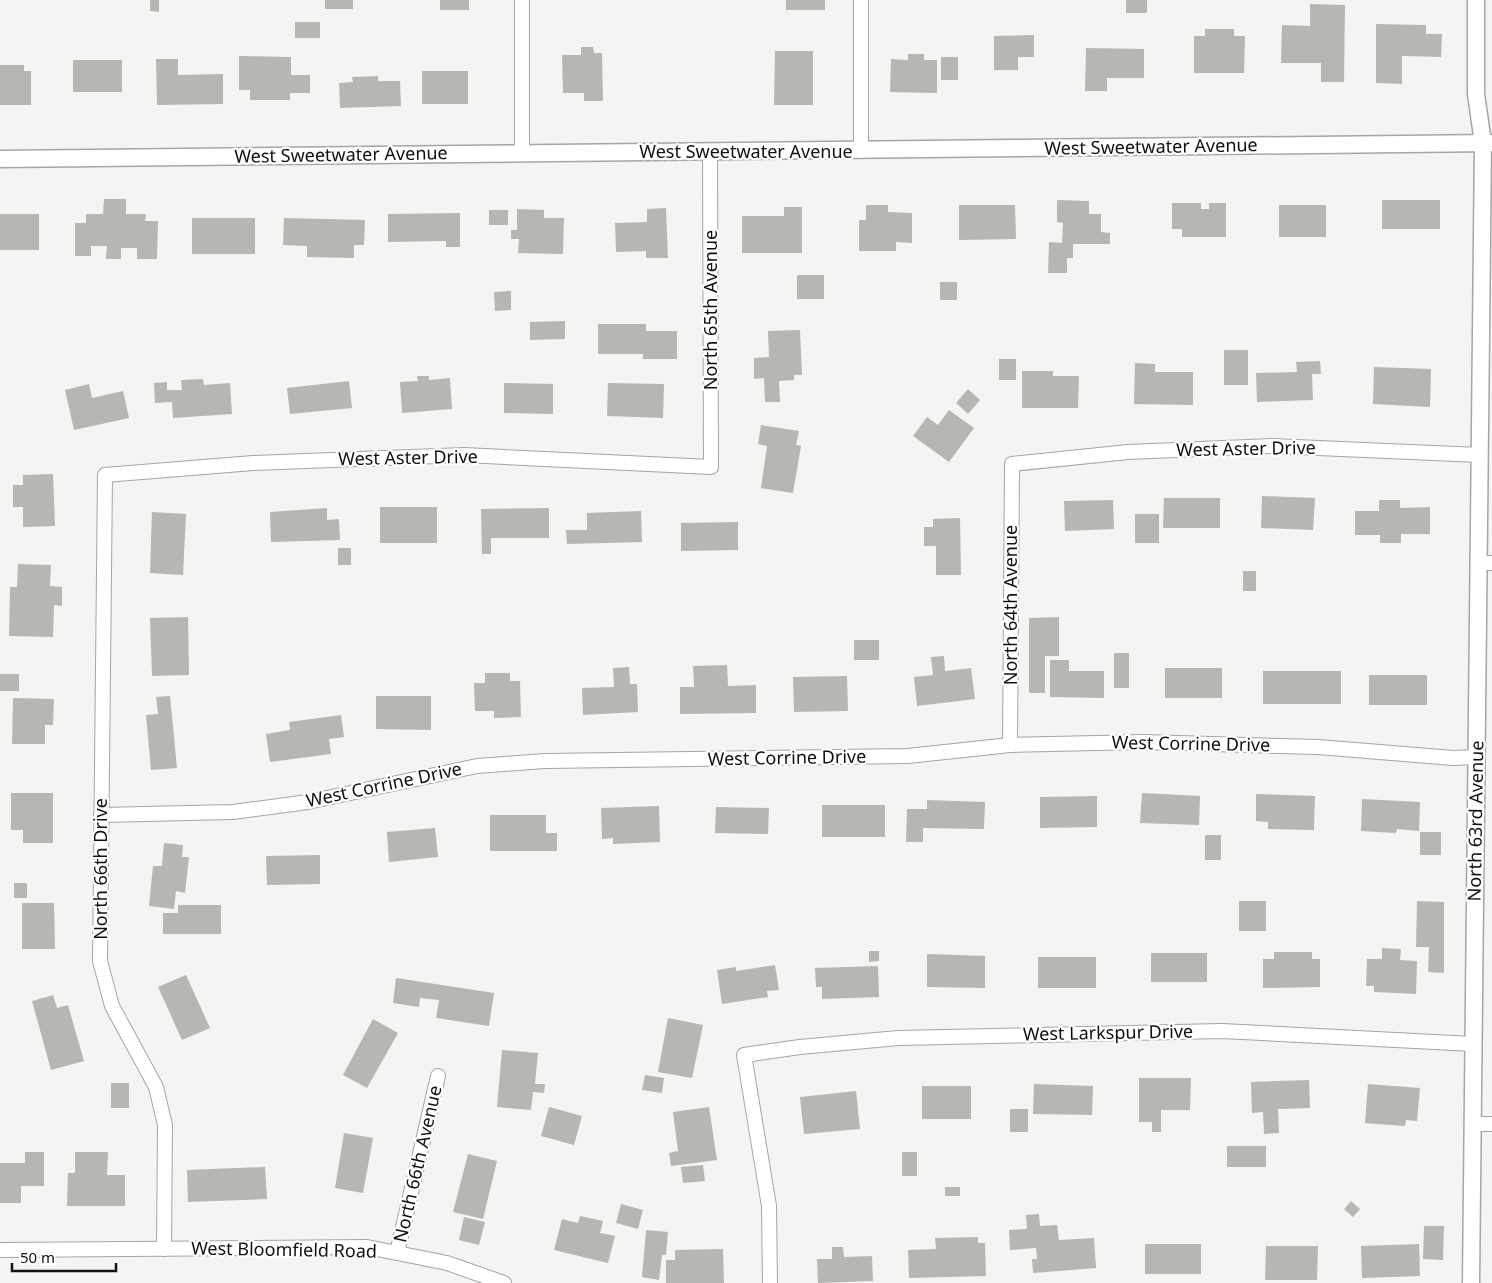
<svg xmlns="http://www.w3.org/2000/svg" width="1492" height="1283" font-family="'Noto Sans',sans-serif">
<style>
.building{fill:#b6b6b3}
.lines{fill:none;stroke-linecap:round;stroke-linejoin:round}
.minor-casing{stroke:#a3a6a3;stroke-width:16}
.tertiary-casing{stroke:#a3a6a3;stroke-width:19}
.minor{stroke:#fff;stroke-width:14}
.tertiary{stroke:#fff;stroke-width:16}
.labels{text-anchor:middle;stroke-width:4.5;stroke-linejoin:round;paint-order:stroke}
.street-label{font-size:18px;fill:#0f100f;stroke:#fff}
</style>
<rect width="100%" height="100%" fill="#f3f5f2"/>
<!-- building -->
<g class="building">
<path d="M150 0H159V12L150 11Z"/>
<rect x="325" y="0" width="28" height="9"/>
<rect x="440" y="0" width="29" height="10"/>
<rect x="786" y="0" width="39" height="10"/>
<rect x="1126" y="0" width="21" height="13"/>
<path d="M1310 4 1345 5 1344 82H1321V63H1281L1282 25 1310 26Z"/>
<rect x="295" y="22" width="25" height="16"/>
<path d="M1376 24 1426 25V34H1442L1441 57 1402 56V84L1376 83Z"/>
<path d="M1205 29H1234V36H1245L1244 73H1194V36H1205Z"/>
<path d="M1034 35V57H1018V70H994V36Z"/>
<path d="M581 47H593L594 53H602L603 101H584V93H563L562 55H581Z"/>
<path d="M1086 48 1144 49V78H1107V91H1085Z"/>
<path d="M775 51H813V105H774Z"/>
<path d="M908 54H924V60H937V93L890 92 891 59 908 60Z"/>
<path d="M239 56 291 57V75H310V93H290V100H250V90H239Z"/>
<rect x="941" y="57" width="17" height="23"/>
<path d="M156 59H178V75L223 74V104L157 105Z"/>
<rect x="73" y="60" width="49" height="32"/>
<path d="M0 65H24V71H31V105H0Z"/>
<rect x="422" y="71" width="46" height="33"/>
<path d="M378 76V81H400L401 106 340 108 339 83 353 82 352 77Z"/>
<path d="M104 199H126V214H146L145 221H158L157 259H137V248H121V259H106L107 246H91V256H75V223H86V214H103Z"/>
<path d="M1057 200 1089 201V214H1101V232L1110 233V244H1073V258H1067V273H1048L1049 242 1062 243 1063 223 1057 222Z"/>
<rect x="1382" y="200" width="58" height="29"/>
<path d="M1172 203H1201V209H1209V203H1226V237H1182V229H1172Z"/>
<path d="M866 205H888V212L912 213V243L896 242V251H859V220H866Z"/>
<path d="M959 205H1015L1016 239 959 240Z"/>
<rect x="1279" y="205" width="47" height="32"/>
<path d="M784 207H802V253H742V216H784Z"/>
<path d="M666 208 668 258H646V251L616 252 615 223 647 222V209Z"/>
<path d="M517 209 544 210V218H564L563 254 518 253 519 239H511V230H517Z"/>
<rect x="489" y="210" width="19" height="15"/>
<path d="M460 213V247H446V241L388 242V214Z"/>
<rect x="0" y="214" width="39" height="36"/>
<rect x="192" y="218" width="63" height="36"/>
<path d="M284 218 365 220 364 245H354V258L307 257V246L283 245Z"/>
<rect x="797" y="275" width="27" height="24"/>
<rect x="940" y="282" width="17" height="18"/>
<path d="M511 291V310L495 311 494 292Z"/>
<path d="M565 321V339L530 340V322Z"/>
<path d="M598 324H646V331H677V359H643V354H598Z"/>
<path d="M800 330 802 375H794V380L779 381 780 402H765L764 378 754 379V358L769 357 768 331Z"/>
<rect x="1224" y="350" width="24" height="35"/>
<rect x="999" y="359" width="17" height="21"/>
<path d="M1320 361 1321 374H1312L1313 400 1257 402 1256 373 1297 372 1296 362Z"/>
<path d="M1135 363 1155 364V372H1193V405L1134 404Z"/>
<path d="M1374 367 1431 369 1430 407 1373 404Z"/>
<path d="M1022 371H1053V376H1079L1078 408H1022Z"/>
<path d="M417 376H429V380L450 378 452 409 402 413 400 382 418 381Z"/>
<path d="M203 379 204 385 230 383 232 414 173 418 172 402 155 403 154 383 167 382V390H182L181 380Z"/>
<path d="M349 381 352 408 290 414 287 388Z"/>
<path d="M504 383 553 384V414L504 413Z"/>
<path d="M608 383 664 384 663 418 607 416Z"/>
<path d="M89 384 92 398 123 391 129 418 74 430 65 390Z"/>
<path d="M968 389 980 400 968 414 956 403Z"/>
<path d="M949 410 974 428 949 462 913 436 927 417 938 425Z"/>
<path d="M761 425 799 431 796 445 801 446 793 493 761 488 767 446 758 444Z"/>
<path d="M53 474 55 526 23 527V507H13V485H23V475Z"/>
<path d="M1262 496 1315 498 1313 530 1261 528Z"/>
<path d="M1164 498H1220V528H1163Z"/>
<path d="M1113 500 1114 529 1065 531 1064 501Z"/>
<path d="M1379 500H1400V508L1430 507V534H1401V543H1380V535H1355V511H1379Z"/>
<rect x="380" y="507" width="57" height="36"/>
<path d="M327 508V520L339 519 340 540 271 542 270 512Z"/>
<path d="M549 508V538H491V554H482L481 509Z"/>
<path d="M641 511 642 542 567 544 566 530H587V513Z"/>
<path d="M152 512 186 514 183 575 150 573Z"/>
<rect x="1135" y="514" width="24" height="29"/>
<path d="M960 518 961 575H936V546H924V527H933V519Z"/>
<path d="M738 522V550L681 551V523Z"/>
<rect x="338" y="548" width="13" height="17"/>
<path d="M18 564 51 565 50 586 62 587V606L54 605 53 637 9 636 10 587H17Z"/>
<rect x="1243" y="571" width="13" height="20"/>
<path d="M188 617 189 675 152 676 150 618Z"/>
<path d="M1059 617V656H1045V693H1029V618Z"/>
<rect x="854" y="640" width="25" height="20"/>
<rect x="1114" y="653" width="15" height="35"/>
<path d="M944 656 945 671 971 668 975 699 917 706 914 677 933 675 931 657Z"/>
<path d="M1050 660H1069V671H1104V698L1050 697Z"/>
<path d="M727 665 728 686 756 685V713L680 714V687H694L693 666Z"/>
<path d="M629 667 630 684H637L638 712 583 715 582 688 614 687 613 668Z"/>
<rect x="1165" y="668" width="57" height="30"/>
<rect x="1263" y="671" width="78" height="33"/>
<path d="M485 673H510V681H520L521 717 494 718V711H475L474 683H485Z"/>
<rect x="0" y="674" width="19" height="17"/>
<rect x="1369" y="675" width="58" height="30"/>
<path d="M847 676 848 711 794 712 793 677Z"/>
<path d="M170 696 177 768 151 770 146 715 158 714 156 697Z"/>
<path d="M376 696H431V730L376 729Z"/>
<path d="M13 698 54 699 53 725H45V744H12Z"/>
<path d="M341 715 344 737 329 739 331 754 270 762 266 734 290 730 289 722Z"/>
<path d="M11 793H53V843H23V830H11Z"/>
<path d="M1142 793 1200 796 1199 825 1140 823Z"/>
<path d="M1256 794 1315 796 1314 830 1268 829V822L1256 821Z"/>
<path d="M1097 796V827L1040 828V797Z"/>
<path d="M1362 799 1420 802 1419 831 1397 829 1396 833 1361 831Z"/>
<path d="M927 800 985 802 984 829 923 828V842H906L907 809H927Z"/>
<rect x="822" y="805" width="63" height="32"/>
<path d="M659 806 660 842 613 844V838L602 839 601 808Z"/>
<path d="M716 807 769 808 768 834 715 833Z"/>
<path d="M490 815H546V833H557V851H490Z"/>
<path d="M435 828 438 857 389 862 387 832Z"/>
<rect x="1420" y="832" width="21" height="23"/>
<rect x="1205" y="835" width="16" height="25"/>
<path d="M164 843 183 845 182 857H189L185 893 176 891 174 909 149 906 153 866H162Z"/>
<path d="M320 855V884L267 885 266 856Z"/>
<rect x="14" y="883" width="13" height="15"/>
<rect x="1239" y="901" width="27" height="30"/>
<path d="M1417 901 1444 902V973L1428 972 1429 947H1416Z"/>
<path d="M22 903H54L55 949H22Z"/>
<path d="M178 905H221V934H163V913H178Z"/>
<path d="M1382 948 1401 949 1400 960 1417 961 1416 994 1374 992V986H1366L1367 959H1382Z"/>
<path d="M869 951H879V961L869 962Z"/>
<path d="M1274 952H1312V959H1320V987L1263 988V959H1274Z"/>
<rect x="1151" y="953" width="56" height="29"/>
<path d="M927 954 985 956V988L927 987Z"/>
<rect x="1038" y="957" width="58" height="31"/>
<path d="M775 965 779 990 767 991 768 997 722 1004 717 970 736 967V971Z"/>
<path d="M878 966 879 997 822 999V987H816L815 968Z"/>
<path d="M186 975 210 1028 182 1040 158 987Z"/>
<path d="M396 978 494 993 489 1026 436 1018 439 1000 420 998 419 1007 393 1003Z"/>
<path d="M53 995 57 1008 68 1005 84 1061 51 1070 32 1001Z"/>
<path d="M668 1018 703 1025 692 1078 658 1072Z"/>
<path d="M373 1019 398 1033 367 1088 343 1075Z"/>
<path d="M502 1050 538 1053 535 1084H545L544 1093 533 1092 531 1110 497 1107Z"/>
<path d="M645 1075 664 1078 662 1093 642 1090Z"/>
<path d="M1139 1078H1191L1190 1110H1161V1132H1152V1122H1139Z"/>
<path d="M1309 1080 1310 1108 1278 1109 1279 1133 1264 1134 1263 1112 1252 1113 1251 1082Z"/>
<rect x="111" y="1083" width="18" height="25"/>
<path d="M1034 1084 1093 1086 1092 1115 1033 1114Z"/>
<path d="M1368 1084 1420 1088 1417 1121 1406 1120 1405 1126 1365 1123Z"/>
<rect x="922" y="1086" width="49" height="33"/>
<path d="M856 1091 860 1129 804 1134 800 1097Z"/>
<path d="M549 1107 582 1116 574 1145 541 1136Z"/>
<path d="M709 1107 717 1160 671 1166 669 1153 678 1151 673 1112Z"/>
<rect x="1010" y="1109" width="18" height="23"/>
<path d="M344 1133 373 1138 363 1193 335 1188Z"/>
<rect x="1227" y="1146" width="39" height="21"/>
<path d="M25 1152H44V1186H21V1203H0V1163H25Z"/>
<path d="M75 1152H108L107 1175H125V1206H67L68 1173H75Z"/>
<rect x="902" y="1152" width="15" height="24"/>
<path d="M468 1154 497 1161 483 1219 453 1212Z"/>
<path d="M703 1165 705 1181 683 1183 681 1167Z"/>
<path d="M265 1167 267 1199 188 1202 187 1170Z"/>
<rect x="945" y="1187" width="15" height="9"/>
<path d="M1351 1201 1360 1209 1353 1217 1344 1209Z"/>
<path d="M621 1204 643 1210 638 1229 616 1223Z"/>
<path d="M1039 1214 1040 1226 1057 1225 1059 1240 1094 1238 1096 1268 1033 1273 1032 1259H1037L1036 1248 1010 1250 1009 1230 1027 1229 1026 1215Z"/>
<path d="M580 1216 603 1221 600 1233 615 1236 608 1263 554 1250 562 1219 578 1223Z"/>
<path d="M464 1217 485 1222 479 1245 459 1240Z"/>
<path d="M1424 1226H1444L1443 1260 1423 1259Z"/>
<path d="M646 1230 668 1232 666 1255H662L659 1280 642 1277Z"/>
<path d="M978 1237V1243H985L986 1276 909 1278 908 1250 936 1249 935 1238Z"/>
<rect x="1145" y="1244" width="56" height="30"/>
<path d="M1419 1244 1420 1276 1362 1278 1361 1246Z"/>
<path d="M1266 1246H1318L1317 1280H1265Z"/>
<path d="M832 1247H843L844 1257 872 1256 873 1281 818 1283 817 1259H832Z"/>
<path d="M723 1249 724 1283H666V1260H675V1250Z"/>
</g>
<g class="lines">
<!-- minor casing -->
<g class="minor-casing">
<g id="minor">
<path d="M522 0V153"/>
<path d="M861 151V0"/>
<path d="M1479 563H1492"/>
<path d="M1010 745 1012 464 1128 452 1272 446 1480 455"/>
<path d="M101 815 233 812 308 802 477 766 545 761 908 756 1010 745 1143 742 1318 747 1453 758 1477 757"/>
<path d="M1472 1124H1492"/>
<path d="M164 1249 165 1125 156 1087 112 1006 100 961 105 475 253 463 464 455 711 467 710 152"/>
<path d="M0 1250 367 1247 447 1263 504 1283"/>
<path d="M397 1253 438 1076"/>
<path d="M770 1283 769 1206 744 1055 800 1047 898 1038 1222 1031 1473 1044"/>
</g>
</g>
<!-- tertiary casing -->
<g class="tertiary-casing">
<g id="tertiary">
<path d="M0 159 1492 143"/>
<path d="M1471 1283 1483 143 1476 94V0"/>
</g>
</g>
<!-- minor -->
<use href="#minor" class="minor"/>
<!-- tertiary -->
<use href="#tertiary" class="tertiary"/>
</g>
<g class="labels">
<!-- street labels -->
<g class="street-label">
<text transform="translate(1151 147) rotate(-1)" y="6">West Sweetwater Avenue</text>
<text x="746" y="158">West Sweetwater Avenue</text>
<text transform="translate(341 155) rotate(-1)" y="6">West Sweetwater Avenue</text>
<text transform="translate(711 310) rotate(-90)" y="6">North 65th Avenue</text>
<text transform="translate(1246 449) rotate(-1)" y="6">West Aster Drive</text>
<text transform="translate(408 458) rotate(-1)" y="6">West Aster Drive</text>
<text transform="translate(1011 605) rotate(-90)" y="6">North 64th Avenue</text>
<text transform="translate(1191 744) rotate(1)" y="6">West Corrine Drive</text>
<text transform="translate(787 758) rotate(-1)" y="6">West Corrine Drive</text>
<text transform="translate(384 785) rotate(-12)" y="6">West Corrine Drive</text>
<text transform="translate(1476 821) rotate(-89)" y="6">North 63rd Avenue</text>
<text transform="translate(101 869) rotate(-90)" y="6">North 66th Drive</text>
<text transform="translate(1108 1033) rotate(-1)" y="6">West Larkspur Drive</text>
<text transform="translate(418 1164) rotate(-77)" y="6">North 66th Avenue</text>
<text transform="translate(284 1250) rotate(1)" y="6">West Bloomfield Road</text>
</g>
</g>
<!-- scale -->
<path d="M12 1263v8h104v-8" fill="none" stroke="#0f100f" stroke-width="2.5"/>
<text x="20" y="1263" font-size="15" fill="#0f100f" stroke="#ffffff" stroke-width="4" paint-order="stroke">50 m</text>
</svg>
